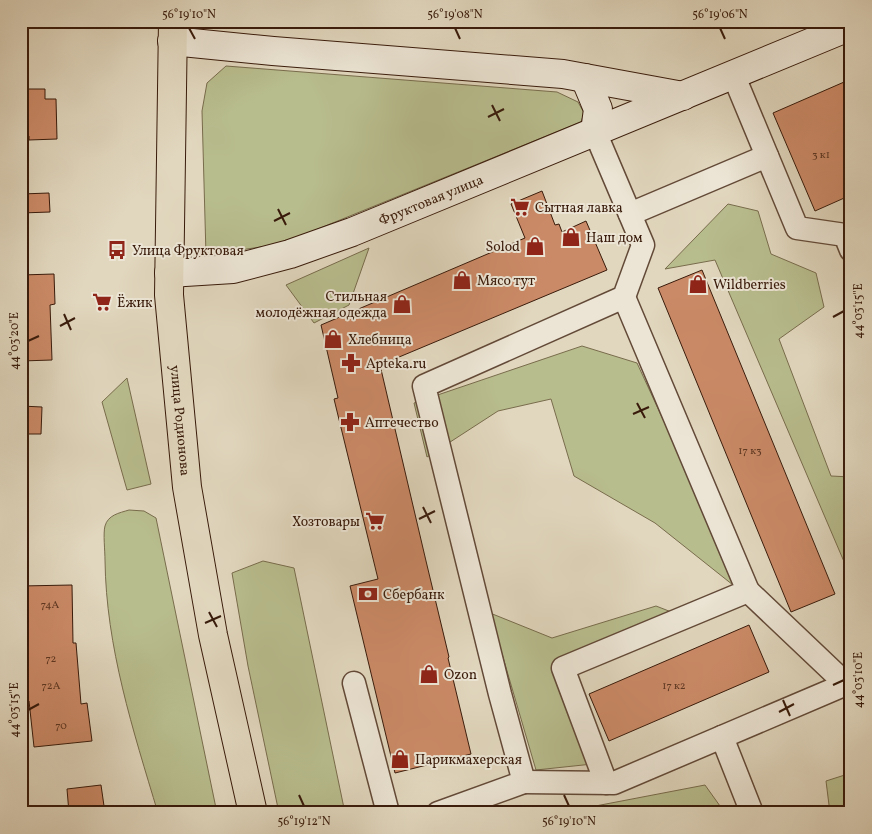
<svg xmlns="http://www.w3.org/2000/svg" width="872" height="834" font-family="Vollkorn,serif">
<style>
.green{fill:#b8bd8e;stroke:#786c4c}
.building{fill:#cb8a67;stroke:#391b0b}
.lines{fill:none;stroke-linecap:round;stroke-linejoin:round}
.street-casing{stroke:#634a38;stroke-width:25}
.secondary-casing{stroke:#391b0b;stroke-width:30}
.primary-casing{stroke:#391b0b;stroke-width:30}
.street{stroke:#ece5d5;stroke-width:22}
.secondary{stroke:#ece5d5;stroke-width:28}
.primary{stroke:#e1d7be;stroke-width:28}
.ticks{fill:none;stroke:#391b0b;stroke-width:2}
.labels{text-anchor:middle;stroke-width:4;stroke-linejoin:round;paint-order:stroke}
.number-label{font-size:11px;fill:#5e3722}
.street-label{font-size:14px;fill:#391b0b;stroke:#ece5d5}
.poi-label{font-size:14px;fill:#391b0b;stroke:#ece5d5;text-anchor:start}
.neatline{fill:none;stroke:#391b0b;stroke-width:2}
.ticks-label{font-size:12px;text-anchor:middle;fill:#391b0b}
</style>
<rect width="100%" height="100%" fill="#e1d7be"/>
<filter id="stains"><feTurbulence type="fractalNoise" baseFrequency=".004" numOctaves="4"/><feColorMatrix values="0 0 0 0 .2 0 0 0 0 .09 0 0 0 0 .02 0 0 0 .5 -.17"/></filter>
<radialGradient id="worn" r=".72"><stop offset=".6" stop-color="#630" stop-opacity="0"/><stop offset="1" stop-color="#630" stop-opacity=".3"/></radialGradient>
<!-- green -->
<g class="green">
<path d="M226 66 557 92 578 102 584 113 581 122 281 244 206 255 202 111 207 83Z"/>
<path d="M728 204 758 211 771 254 816 273 824 307 779 339 831 476 851 477V578L715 260 665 269Z"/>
<path d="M369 248 349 305 314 323 286 285Z"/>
<path d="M582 346 637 363 667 428 733 585 655 523 574 476 551 399 498 411 427 457 414 403Z"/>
<path d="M127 378 151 484 127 490 102 402Z"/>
<path d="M129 510 144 511 156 518 217 813H158C133 730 106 647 105 560 105 551 103 533 105 526 108 515 119 513 129 510Z"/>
<path d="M263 561 294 568 345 813H279L248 666 232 573Z"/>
<path d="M656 606 674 613 560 684 602 763 536 770 490 613 552 638Z"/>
<path d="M851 773V813H830L826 781Z"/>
<path d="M705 785 725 813H559Z"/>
</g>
<!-- building -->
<g class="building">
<path d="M851 79V195L815 211 773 113Z"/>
<path d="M21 89H45V99H56L57 139 29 140V136H21Z"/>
<path d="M542 191 555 225 559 224 562 232 586 221 607 270 380 365 426 561 449 657 448 658 471 754 395 773 350 586 378 579 334 399 338 398 321 325 525 238 511 204Z"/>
<path d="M49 193 50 212 21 213V194Z"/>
<path d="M702 270 835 594 791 612 658 288Z"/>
<path d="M54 274 55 304 50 305 52 360 21 361V275Z"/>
<path d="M21 406 42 407 41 434H21Z"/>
<path d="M72 585 73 643H76L81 704 87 703 92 741 34 747 29 701H28L25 673 21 613V586Z"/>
<path d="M749 625 769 672 609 741 589 694Z"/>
<path d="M101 785 105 813H69L67 789Z"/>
</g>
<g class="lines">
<!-- street casing -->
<g class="street-casing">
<g id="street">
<path d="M733 74 797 228 845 235 851 250"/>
<path d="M630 214 767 156"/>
<path d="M748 591 846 684"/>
<path d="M354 683 388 813"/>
<path d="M722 737 752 813"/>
<path d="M524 782 614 783 851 682"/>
<path d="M606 783 563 668 748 591 624 297"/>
<path d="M438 813 524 782 500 694 424 386 624 297 643 245 595 132"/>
</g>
</g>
<!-- secondary casing -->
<g class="secondary-casing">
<g id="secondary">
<path d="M172 41 273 51 563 74 683 96"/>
<path d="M585 78 598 109 595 132"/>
<path id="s1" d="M169 273 233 269 290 254 352 232 851 26"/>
</g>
</g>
<!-- primary casing -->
<g class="primary-casing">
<g id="primary">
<path id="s2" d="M173 21 169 295 187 487 213 635 253 813"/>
</g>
</g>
<!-- street -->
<use href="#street" class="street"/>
<!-- secondary -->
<use href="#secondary" class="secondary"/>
<!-- primary -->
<use href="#primary" class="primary"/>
</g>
<!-- ticks -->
<path class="ticks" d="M189 28 195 39M455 28 460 39M720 28 725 39M492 105 500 121M488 117 504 109M278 209 286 225M274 221 290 213M64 314 71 330M833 317 844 311M60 326 75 318M28 341 39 336M637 403 645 418M633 414 649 407M423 507 431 523M419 519 435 511M209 612 217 627M205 623 221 616M833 685 844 680M783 700 790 716M28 710 39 704M779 712 794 704M299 795 304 806M564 795 569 806"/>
<!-- icons -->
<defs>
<g id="supermarket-bare" transform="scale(1.5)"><path d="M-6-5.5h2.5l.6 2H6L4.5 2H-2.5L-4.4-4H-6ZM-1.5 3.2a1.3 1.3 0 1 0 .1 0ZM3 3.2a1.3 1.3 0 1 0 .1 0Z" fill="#8f2418" stroke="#ece5d5" stroke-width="2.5" paint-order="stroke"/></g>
<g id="shop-bare" transform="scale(1.5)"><path d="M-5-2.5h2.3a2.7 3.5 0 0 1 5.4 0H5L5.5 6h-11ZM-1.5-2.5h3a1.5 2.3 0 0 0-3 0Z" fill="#8f2418" stroke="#ece5d5" stroke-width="2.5" paint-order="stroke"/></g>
<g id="bus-bare" transform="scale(1.5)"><path d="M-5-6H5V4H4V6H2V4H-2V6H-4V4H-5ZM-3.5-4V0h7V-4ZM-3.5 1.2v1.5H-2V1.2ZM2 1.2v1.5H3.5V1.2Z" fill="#8f2418" stroke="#ece5d5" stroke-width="2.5" paint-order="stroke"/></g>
<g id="pharmacy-bare" transform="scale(1.5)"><path d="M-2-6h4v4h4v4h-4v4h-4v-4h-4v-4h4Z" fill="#8f2418" stroke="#ece5d5" stroke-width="2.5" paint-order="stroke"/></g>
<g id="bank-bare" transform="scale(1.5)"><path d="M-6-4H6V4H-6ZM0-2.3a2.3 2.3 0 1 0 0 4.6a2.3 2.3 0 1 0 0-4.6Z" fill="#8f2418" stroke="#ece5d5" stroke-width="2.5" paint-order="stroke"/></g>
</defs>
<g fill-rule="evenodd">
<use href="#supermarket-bare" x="520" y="207"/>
<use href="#shop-bare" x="571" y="237"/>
<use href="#shop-bare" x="535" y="246"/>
<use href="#bus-bare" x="117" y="250"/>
<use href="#shop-bare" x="462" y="280"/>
<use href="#shop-bare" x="698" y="284"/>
<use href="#supermarket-bare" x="102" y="302"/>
<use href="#shop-bare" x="402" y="304"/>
<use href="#shop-bare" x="333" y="339"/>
<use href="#pharmacy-bare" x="351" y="363"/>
<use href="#pharmacy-bare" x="350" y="422"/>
<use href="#supermarket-bare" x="375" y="521"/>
<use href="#bank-bare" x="368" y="594"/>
<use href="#shop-bare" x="429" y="674"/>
<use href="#shop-bare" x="400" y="759"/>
</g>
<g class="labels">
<!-- number labels -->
<g class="number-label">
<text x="821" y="158">3 к1</text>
<text x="750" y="454">17 к3</text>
<text x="50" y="608">74А</text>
<text x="51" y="662">72</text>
<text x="51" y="689">72А</text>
<text x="674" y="689">17 к2</text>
<text x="61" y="729">70</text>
</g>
<!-- street labels -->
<g class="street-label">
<text dy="5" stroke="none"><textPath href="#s1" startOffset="274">Фруктовая улица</textPath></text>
<text dy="5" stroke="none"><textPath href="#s2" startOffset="400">улица Родионова</textPath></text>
</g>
<!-- poi labels -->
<g class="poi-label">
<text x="535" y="212">Сытная лавка</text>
<text x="586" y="242">Наш дом</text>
<text x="520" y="251" text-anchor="end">Solod</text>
<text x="132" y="255">Улица Фруктовая</text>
<text x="477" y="285">Мясо тут</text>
<text x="713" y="289">Wildberries</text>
<text x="387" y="301" text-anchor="end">Стильная<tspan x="387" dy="16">молодёжная одежда</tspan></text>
<text x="117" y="307">Ёжик</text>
<text x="348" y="344">Хлебница</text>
<text x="366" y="368">Apteka.ru</text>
<text x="365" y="427">Аптечество</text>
<text x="360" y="526" text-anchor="end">Хозтовары</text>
<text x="383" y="599">Сбербанк</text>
<text x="444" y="679">Ozon</text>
<text x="415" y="764">Парикмахерская</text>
</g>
</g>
<!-- margin -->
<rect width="872" height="834" fill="none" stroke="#e1d7be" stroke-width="55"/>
<rect x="28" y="28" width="816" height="778" class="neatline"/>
<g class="ticks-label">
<text x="189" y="18">56°19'10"N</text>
<text x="455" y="18">56°19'08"N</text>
<text x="720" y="18">56°19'06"N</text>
<text transform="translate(858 311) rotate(-90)" y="4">44°03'15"E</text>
<text transform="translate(14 341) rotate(-90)" y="4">44°03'20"E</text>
<text transform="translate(858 680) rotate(-90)" y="4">44°03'10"E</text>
<text transform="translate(14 710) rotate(-90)" y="4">44°03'15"E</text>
<text x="304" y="825">56°19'12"N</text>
<text x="569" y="825">56°19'10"N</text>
</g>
<rect width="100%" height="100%" filter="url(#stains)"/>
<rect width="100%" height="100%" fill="url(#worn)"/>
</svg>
